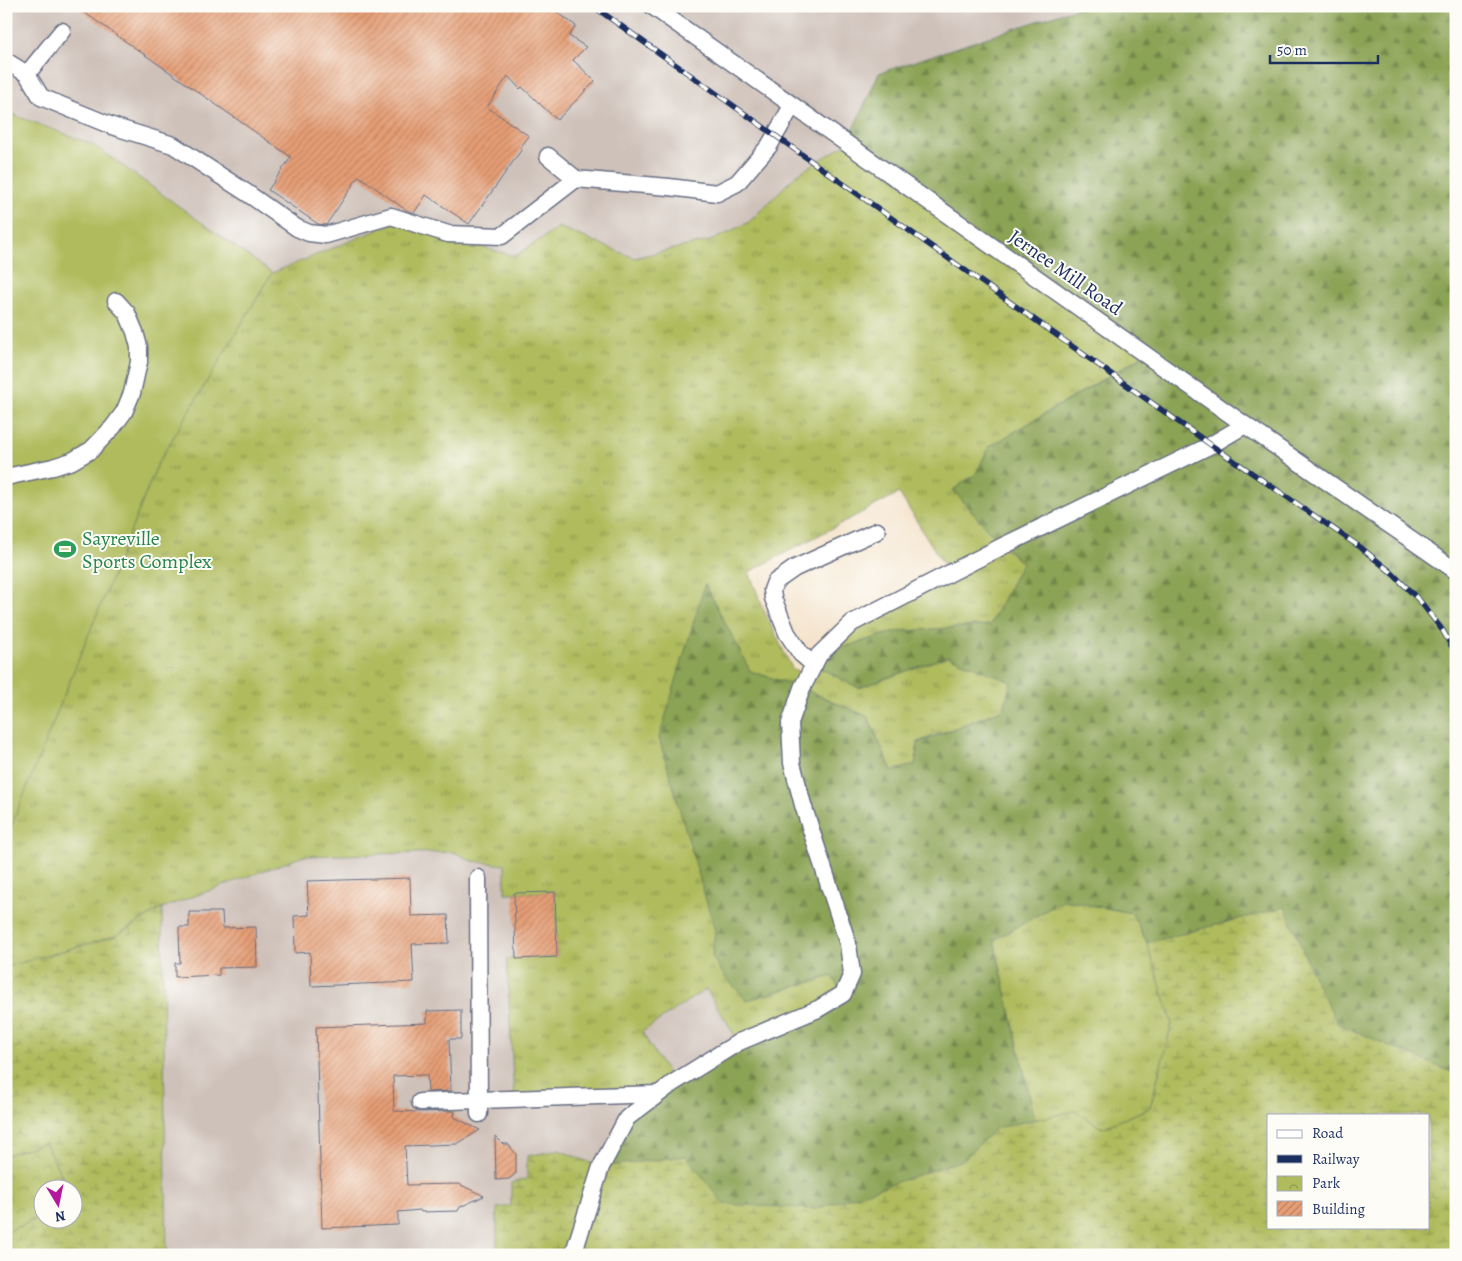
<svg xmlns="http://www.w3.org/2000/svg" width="1462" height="1261" font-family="Alegreya,serif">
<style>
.industrial{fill:#cec1b9}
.grass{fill:url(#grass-tufts);stroke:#65755d}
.forest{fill:url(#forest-firs);stroke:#536959}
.wetland{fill:url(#wetland-marsh);stroke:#65755d;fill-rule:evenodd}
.park{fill:url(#park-crowns);stroke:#65755d}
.pitch{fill:#afbb5c;stroke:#65755d}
.building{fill:url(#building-hatch)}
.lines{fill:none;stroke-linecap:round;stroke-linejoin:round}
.minor-casing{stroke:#676e83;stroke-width:19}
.minor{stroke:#fff;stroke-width:16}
.rail-casing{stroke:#1b2f5e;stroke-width:5.5}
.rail{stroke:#fdfcf7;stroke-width:4;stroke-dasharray:11;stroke-linecap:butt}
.labels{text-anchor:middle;stroke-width:4;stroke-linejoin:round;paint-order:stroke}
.street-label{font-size:20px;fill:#1b2f5e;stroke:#fdfcf7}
.leisure-label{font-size:20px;fill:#27864d;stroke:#fdfcf7;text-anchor:start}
</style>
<defs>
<pattern id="grass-tufts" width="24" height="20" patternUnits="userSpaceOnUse" patternTransform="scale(1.25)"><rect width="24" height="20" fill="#afbb5c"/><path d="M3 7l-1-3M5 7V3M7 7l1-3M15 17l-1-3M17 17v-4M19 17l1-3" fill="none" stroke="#8e984f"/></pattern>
<pattern id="forest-firs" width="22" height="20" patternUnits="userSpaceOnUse" patternTransform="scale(1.25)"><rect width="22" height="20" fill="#8ba354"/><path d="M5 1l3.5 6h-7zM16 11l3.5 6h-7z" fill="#718549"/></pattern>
<pattern id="wetland-marsh" width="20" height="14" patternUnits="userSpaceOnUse" patternTransform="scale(1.25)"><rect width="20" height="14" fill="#afbb5c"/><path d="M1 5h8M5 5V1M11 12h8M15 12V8" fill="none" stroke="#8e984f"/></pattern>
<pattern id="park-crowns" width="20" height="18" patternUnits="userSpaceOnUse" patternTransform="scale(1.25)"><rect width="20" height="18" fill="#afbb5c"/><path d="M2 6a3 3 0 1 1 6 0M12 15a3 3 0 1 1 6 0" fill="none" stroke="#8e984f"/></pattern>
<pattern id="building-hatch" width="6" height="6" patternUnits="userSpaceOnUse" patternTransform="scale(1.25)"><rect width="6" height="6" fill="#e69e75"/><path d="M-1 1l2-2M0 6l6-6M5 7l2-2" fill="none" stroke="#ba8163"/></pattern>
</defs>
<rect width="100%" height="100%" fill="#fdfcf7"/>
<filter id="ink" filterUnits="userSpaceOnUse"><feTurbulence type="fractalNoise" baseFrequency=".02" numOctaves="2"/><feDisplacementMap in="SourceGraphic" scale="10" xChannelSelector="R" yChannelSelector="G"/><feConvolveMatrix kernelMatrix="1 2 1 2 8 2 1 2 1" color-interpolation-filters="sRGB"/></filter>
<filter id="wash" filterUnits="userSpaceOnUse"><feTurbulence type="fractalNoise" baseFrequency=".0096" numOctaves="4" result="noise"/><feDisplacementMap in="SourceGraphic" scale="20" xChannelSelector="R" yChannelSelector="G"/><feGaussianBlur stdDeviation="1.12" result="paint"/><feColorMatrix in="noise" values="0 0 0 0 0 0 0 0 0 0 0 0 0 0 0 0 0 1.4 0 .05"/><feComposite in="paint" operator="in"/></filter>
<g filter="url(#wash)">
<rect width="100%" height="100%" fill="#f4e2c9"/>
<!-- industrial -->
<g class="industrial">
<path d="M6 6H1083L879 73 846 144 796 175 749 222 713 240 634 258 559 227 515 256 394 223 272 273 92 144 6 112Z"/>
<path d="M462 799 763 1031 601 1167 527 1179 511 1206 497 1208V1250L471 1252V1255H167L162 908Z"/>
</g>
<!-- grass -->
<g class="grass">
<path d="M846 144 1145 354 989 447 976 474 953 490 1003 546 1022 563 990 625 893 632 819 655 852 623 949 573 899 493 749 572 765 613 792 668 808 676 814 665 859 688 948 656 1011 682 1004 709 918 742 915 765 892 771 868 717 802 688 750 671 704 585 715 931 712 956 747 1000 832 976 843 994 739 1042 706 989 642 1032 673 1083 658 1094 514 1099 507 959 557 957 555 892 505 893V865L472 861 454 852 304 856 162 908 116 936 6 967V838L158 463 272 273 394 223 515 256 559 227 634 258 713 240 749 222 796 175Z"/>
<path d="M1064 900 1132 913 1147 943 1172 1023 1150 1108 1102 1128 1075 1111 1035 1120 994 940Z"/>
</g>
<!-- forest -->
<path class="forest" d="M1083 6H1456V1074L1338 1024 1316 982 1285 907 1147 943 1132 913 1064 900 994 940 1035 1120 996 1128 963 1160 816 1209 724 1205 686 1156 601 1167 627 1118 673 1083 843 994 832 976 747 1000 724 976 712 956 715 931 659 738 705 584 750 671 802 688 868 717 892 771 915 765 918 743 1004 709 1011 682 948 656 859 688 814 665 819 655 893 632 990 625 1022 563 990 532 953 490 976 474 989 447 1145 355 846 144 879 73Z"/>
<!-- wetland -->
<g class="wetland">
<path d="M1285 907 1316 982 1338 1024 1456 1074V1255H471V1252L497 1250V1208L511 1206V1183L527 1179V1156L559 1150 601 1167 686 1156 724 1204 816 1209 963 1160 996 1128 1075 1111 1102 1128 1150 1108 1172 1023 1147 943ZM1268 1115H1428V1227H1268Z"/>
<path d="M162 908 167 1255H6V1232L42 1217V1218H72L73 1206 76 1204 73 1196 72 1188H68L45 1143 6 1155V967L116 936Z"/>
</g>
<!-- park -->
<path class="park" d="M45 1143 68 1188H42V1217L6 1232V1155Z"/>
<!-- pitch -->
<path class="pitch" d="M6 112 92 144 272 273 158 463 6 839Z"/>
<g id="blocks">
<!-- building -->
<g class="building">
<path d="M75 6H549L576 26 569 36 586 47 573 60 595 81 557 120 522 87 520 89 508 76 487 107 529 136 520 148 522 149 469 224 426 195 414 213 406 210 359 176 326 225 318 224 268 190 291 157Z"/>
<path d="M410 878 411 916 448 915 449 943 412 944 414 982 311 986 310 952 295 953 294 916 309 915 307 881Z"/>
<path d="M555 892 557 957 516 959 514 893Z"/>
<path d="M189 912H222L223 928 256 927 257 967 219 968V975L175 977V963H180L179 927H189Z"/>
<path d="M461 1010V1039H449L451 1091 428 1092 427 1075 393 1076 394 1111 420 1112 452 1111 455 1112 454 1117 480 1130 457 1144 405 1146 407 1185 459 1184 484 1196 460 1207 458 1211 421 1212 420 1210 398 1212V1225L322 1228 316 1027 427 1023V1011Z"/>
<path d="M495 1136 503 1144H508L516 1154V1173L509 1179 496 1180Z"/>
</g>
</g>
</g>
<g filter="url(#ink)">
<use href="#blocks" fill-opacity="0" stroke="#676e83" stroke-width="1"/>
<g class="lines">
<!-- minor casing -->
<g class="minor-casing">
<g id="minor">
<path d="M652 6 1245 425 1456 571"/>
<path d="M6 61 27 74 41 97 112 126 173 145 247 193 297 228 309 233 326 235 391 216 448 234 502 236 576 179 669 187 717 193 737 183 769 146 792 106"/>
<path d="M27 74 62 31"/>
<path d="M548 156 576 179"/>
<path d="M6 477 53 467 72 461 91 450 113 427 124 412 132 393 139 362V347L135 332 127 313 116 301"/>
<path d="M814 665 801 654 787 633 773 598 772 590 775 582 795 568 877 531"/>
<path d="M478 878 479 1114"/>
<path d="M420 1102 658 1094"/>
<path d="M573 1255 601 1167 627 1118 673 1083 739 1042 818 1009 843 994 852 974 848 944 803 805 792 763 790 723 802 688 819 655 852 623 1003 546 1211 445 1245 425"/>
</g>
</g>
<!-- minor -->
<use href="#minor" class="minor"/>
<!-- rail casing -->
<g class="rail-casing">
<path id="rail" d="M593 6 1211 445 1360 547 1391 572 1420 601 1443 631 1456 654"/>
</g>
<!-- rail -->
<use href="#rail" class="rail"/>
</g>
</g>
<!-- icons -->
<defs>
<g id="stadium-bare" transform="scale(1.725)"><path d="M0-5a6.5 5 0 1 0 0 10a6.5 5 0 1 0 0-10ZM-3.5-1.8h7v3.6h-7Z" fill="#2e9e5b" stroke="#fdfcf7" stroke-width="2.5" paint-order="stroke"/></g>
</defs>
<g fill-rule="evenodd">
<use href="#stadium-bare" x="65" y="549"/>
</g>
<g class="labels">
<!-- street labels -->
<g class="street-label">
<text transform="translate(1066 272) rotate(35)" y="7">Jernee Mill Road</text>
</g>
<!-- leisure labels -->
<g class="leisure-label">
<text x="82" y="545">Sayreville<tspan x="82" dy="23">Sports Complex</tspan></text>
</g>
</g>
<!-- margin -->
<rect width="1462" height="1261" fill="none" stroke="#fdfcf7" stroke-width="25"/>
<!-- legend -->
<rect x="1267" y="1114" width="162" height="115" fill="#fdfcf7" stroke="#a3aaba"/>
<rect x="1277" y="1130" width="25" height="8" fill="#ffffff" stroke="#a3aaba"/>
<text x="1312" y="1138" font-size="15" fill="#1b2f5e">Road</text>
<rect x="1277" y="1155" width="25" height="8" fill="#1b2f5e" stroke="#a3aaba"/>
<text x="1312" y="1164" font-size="15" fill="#1b2f5e">Railway</text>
<rect x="1277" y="1176" width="25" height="15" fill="url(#park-crowns)" stroke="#a3aaba"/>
<text x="1312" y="1188" font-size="15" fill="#1b2f5e">Park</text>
<rect x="1277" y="1201" width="25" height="15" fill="url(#building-hatch)" stroke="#a3aaba"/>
<text x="1312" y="1214" font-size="15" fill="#1b2f5e">Building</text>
<!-- north arrow -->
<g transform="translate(58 1204) rotate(170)"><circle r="24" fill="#fdfcf7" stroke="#a3aaba"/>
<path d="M0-4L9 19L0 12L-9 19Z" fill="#b5179e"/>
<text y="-8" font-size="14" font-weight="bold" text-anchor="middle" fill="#1b2f5e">N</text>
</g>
<!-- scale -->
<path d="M1270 55v8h108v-8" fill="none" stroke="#1b2f5e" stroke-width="2.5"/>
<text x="1277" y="55" font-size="15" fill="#1b2f5e" stroke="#fdfcf7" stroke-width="4" paint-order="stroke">50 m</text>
</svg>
